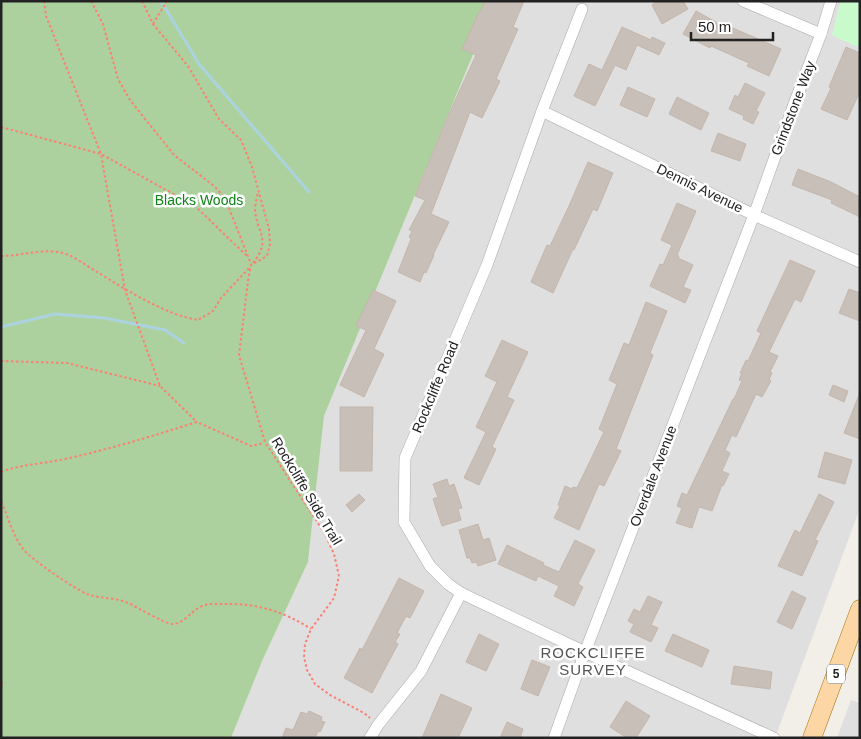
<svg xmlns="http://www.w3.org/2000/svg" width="861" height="739" font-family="Helvetica,sans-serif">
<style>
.residential{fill:#e0dfdf}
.forest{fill:#add19e}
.park{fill:#c8facc}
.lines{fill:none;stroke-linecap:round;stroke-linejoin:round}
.stream{stroke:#aad3df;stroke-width:3}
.building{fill:#c7bfb8;stroke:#c4b6ab}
.street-casing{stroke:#a9a9a9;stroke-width:12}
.primary-casing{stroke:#a06b00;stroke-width:19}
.path{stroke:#fa8072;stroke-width:2;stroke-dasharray:2.5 2.5;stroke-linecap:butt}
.street{stroke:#fff;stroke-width:11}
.primary{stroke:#fcd6a4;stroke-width:18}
.labels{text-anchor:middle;stroke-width:5;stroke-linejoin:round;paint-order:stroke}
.shield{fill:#fff;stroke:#646464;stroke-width:1}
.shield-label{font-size:12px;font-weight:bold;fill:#222}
.street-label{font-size:14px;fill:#222;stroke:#fff}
.park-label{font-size:14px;fill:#0c8416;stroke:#fff}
.neighbourhood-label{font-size:15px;letter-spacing:1px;fill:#555;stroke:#fff}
</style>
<rect width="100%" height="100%" fill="#f2efe9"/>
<!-- residential -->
<g class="residential">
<path d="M495 1H841L832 35 860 48V508L775 738H231L263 659 308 562 324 416Z"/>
<path d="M851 700 860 703V738H837Z"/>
</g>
<!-- forest -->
<path class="forest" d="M1 1H495L324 416 308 562 263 659 231 738H1Z"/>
<!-- park -->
<path class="park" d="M841 1H860V48L832 35Z"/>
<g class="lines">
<!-- stream -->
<g class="stream">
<path d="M161 1 199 64 309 192"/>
<path d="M1 327 55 314 104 318 165 330 184 343"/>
</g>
</g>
<!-- building -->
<g class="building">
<path d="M485 1H524L513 27 518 29 496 79 500 81 482 118 470 112 431 214 449 222 433 255H434L426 273 424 272 420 282 398 272 411 239 409 237 412 231 409 230 425 200 415 196 447 118 476 55 462 49 479 12H480Z"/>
<path d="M657 1H683L688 9 662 24 652 5Z"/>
<path d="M696 11 725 27 726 25 781 49 769 76 747 66 749 63 711 46 710 48 683 34Z"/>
<path d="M622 27 651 40 652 37 665 43 659 55 637 45 626 70 615 65 595 106 574 96 589 64 602 70Z"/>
<path d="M846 47 860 53V91L847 120 821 109 831 88 829 87Z"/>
<path d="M745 83 765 93 756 111 759 112 753 124 743 119 744 116 729 109 735 95 738 97Z"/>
<path d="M628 87 655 99 647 117 620 105Z"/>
<path d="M677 97 709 113 701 130 669 114Z"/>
<path d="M718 133 746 144 740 161 711 151Z"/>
<path d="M588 162 613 173 597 211 593 209 574 250 573 249 553 293 531 282 547 245 550 246 569 206Z"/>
<path d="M798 169 831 182 860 197V217L831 203 832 200 792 185Z"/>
<path d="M677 203 696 211 677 255 679 256 678 258 693 265 683 287 691 290 685 303 650 286 660 264 663 265 672 245 661 240Z"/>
<path d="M790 260 815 271 801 302 795 299 769 352 778 356 770 372 772 373 769 380 771 381 762 397 756 394 736 437 732 435 725 450 730 453 722 471 729 474 723 486 722 485 712 511 699 507 692 528 676 523 682 508 677 506 682 493 687 495 733 399H734L742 381 739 380 742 373H740L746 360 748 361 761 333 757 331Z"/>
<path d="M849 289 860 293V321L839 313Z"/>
<path d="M373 290 396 301 374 349 384 354 364 397 340 385 366 330 356 326Z"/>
<path d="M646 302 667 311 650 353 653 355 616 449 621 451 604 486 599 484 579 530 554 518 560 506 558 505 565 486 572 489 573 487 577 488 604 432 599 429 617 384 609 380 624 343 629 345Z"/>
<path d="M502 340 528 352 507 397 514 400 492 447 496 449 479 485 464 478 486 432 476 427 497 382 485 376Z"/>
<path d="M833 385 848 391 844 402 829 395Z"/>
<path d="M859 395H860V439L844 433Z"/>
<path d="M340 407H373L372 471H340Z"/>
<path d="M825 452 852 460 845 484 818 477Z"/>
<path d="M447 479 449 486 454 484 462 508 458 509 461 520 442 526 433 499 438 497 433 484Z"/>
<path d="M359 494 365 500 352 512 346 505Z"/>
<path d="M819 494 834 502 815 540 818 541 802 576 778 566 795 530 800 533Z"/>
<path d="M478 524 483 540 489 538 496 560 478 566 476 562 472 563 470 558H467L459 530Z"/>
<path d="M575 540 595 550 578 584 583 587 574 606 554 596 559 586 538 576 536 581 498 564 507 545 544 563 543 565 559 572Z"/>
<path d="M399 578 424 591 410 618 406 616 397 633 400 634 395 642 398 644 372 693 344 678 360 648 362 650Z"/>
<path d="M792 591 806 598 792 629 777 622Z"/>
<path d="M648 596 662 602 651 625 658 628 651 642 630 632 634 624 628 621 634 609 640 612Z"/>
<path d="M479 634 499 644 486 671 466 662Z"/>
<path d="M673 634 709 650 702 667 665 651Z"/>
<path d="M532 660 550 667 538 696 521 689Z"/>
<path d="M734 666 772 672 770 689 731 684Z"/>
<path d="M441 694 472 708 458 738H422Z"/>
<path d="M626 701 650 716 636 738H627L610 727Z"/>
<path d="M309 711 322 717 321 721 325 722 320 732 318 731 315 738H282L286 728 293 730 301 712 307 714Z"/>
<path d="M507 722 523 729 520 738H500Z"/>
</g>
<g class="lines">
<!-- street casing -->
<g class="street-casing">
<g id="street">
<path d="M743 1 821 34"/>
<path d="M582 9 542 111 487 265 405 458 404 522 430 566 448 584 461 593 585 652 774 738"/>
<path d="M542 111 754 215 860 262"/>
<path d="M370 738 378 725 421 671 461 593"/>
<path d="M554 738 585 652 754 215 794 104 821 34 831 1"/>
</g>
</g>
<!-- primary casing -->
<g class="primary-casing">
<path id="primary" d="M812 738 860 609"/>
</g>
<!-- path -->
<g class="path">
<path d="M44 1 46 16 101 154 195 206 248 257"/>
<path d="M91 1 103 24 118 79 130 100 174 155 214 186 225 198 251 264"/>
<path d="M142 1 153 24 188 66 219 119 241 140 252 167 269 229 270 244 267 256 251 265 248 281 239 355 265 442 325 534 334 554 339 576 334 598 311 629 305 644 304 657 307 670 315 684 330 695 364 713 370 718"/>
<path d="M153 24 167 1"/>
<path d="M1 127 101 154 125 290 160 386 197 422"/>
<path d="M1 256C23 256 45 247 66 254 77 258 88 267 99 273 126 290 166 315 198 320L213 311 221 298 250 267"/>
<path d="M253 263C273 238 255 232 255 207 256 202 257 197 258 192"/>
<path d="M1 361 67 363 160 386"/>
<path d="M1 472C22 464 43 464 65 459 110 449 153 436 197 422L251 446 264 443"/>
<path d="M1 502C9 518 13 537 24 550 32 560 75 589 87 594 100 599 115 597 128 603 137 607 165 624 173 624 185 623 192 610 202 606 209 603 217 604 225 604 256 603 285 612 311 629"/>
<path d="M1 682 3 684 1 687"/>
</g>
<!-- street -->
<use href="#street" class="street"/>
<!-- primary -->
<use href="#primary" class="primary"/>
</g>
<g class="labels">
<!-- shield labels -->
<rect class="shield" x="827" y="664.5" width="18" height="19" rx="4"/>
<g class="shield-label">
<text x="836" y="678">5</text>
</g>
<!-- street labels -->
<g class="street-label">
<text transform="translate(793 108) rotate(-69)" y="5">Grindstone Way</text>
<text transform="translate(700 188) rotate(26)" y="5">Dennis Avenue</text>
<text transform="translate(435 387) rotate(-67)" y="5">Rockcliffe Road</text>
<text transform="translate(653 476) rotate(-69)" y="5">Overdale Avenue</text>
<text transform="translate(307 491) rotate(59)" y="5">Rockcliffe Side Trail</text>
</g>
<!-- park labels -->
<g class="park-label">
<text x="199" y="205">Blacks Woods</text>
</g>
<!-- neighbourhood labels -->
<g class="neighbourhood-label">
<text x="593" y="658">ROCKCLIFFE<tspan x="593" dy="17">SURVEY</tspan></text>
</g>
</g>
<!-- border -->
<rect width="861" height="739" fill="none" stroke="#222222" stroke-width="5"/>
<!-- scale -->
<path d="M691 32v8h82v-8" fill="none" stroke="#222222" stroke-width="2.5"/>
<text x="698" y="32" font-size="15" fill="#222222" stroke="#ffffff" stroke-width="4" paint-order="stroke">50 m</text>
</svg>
